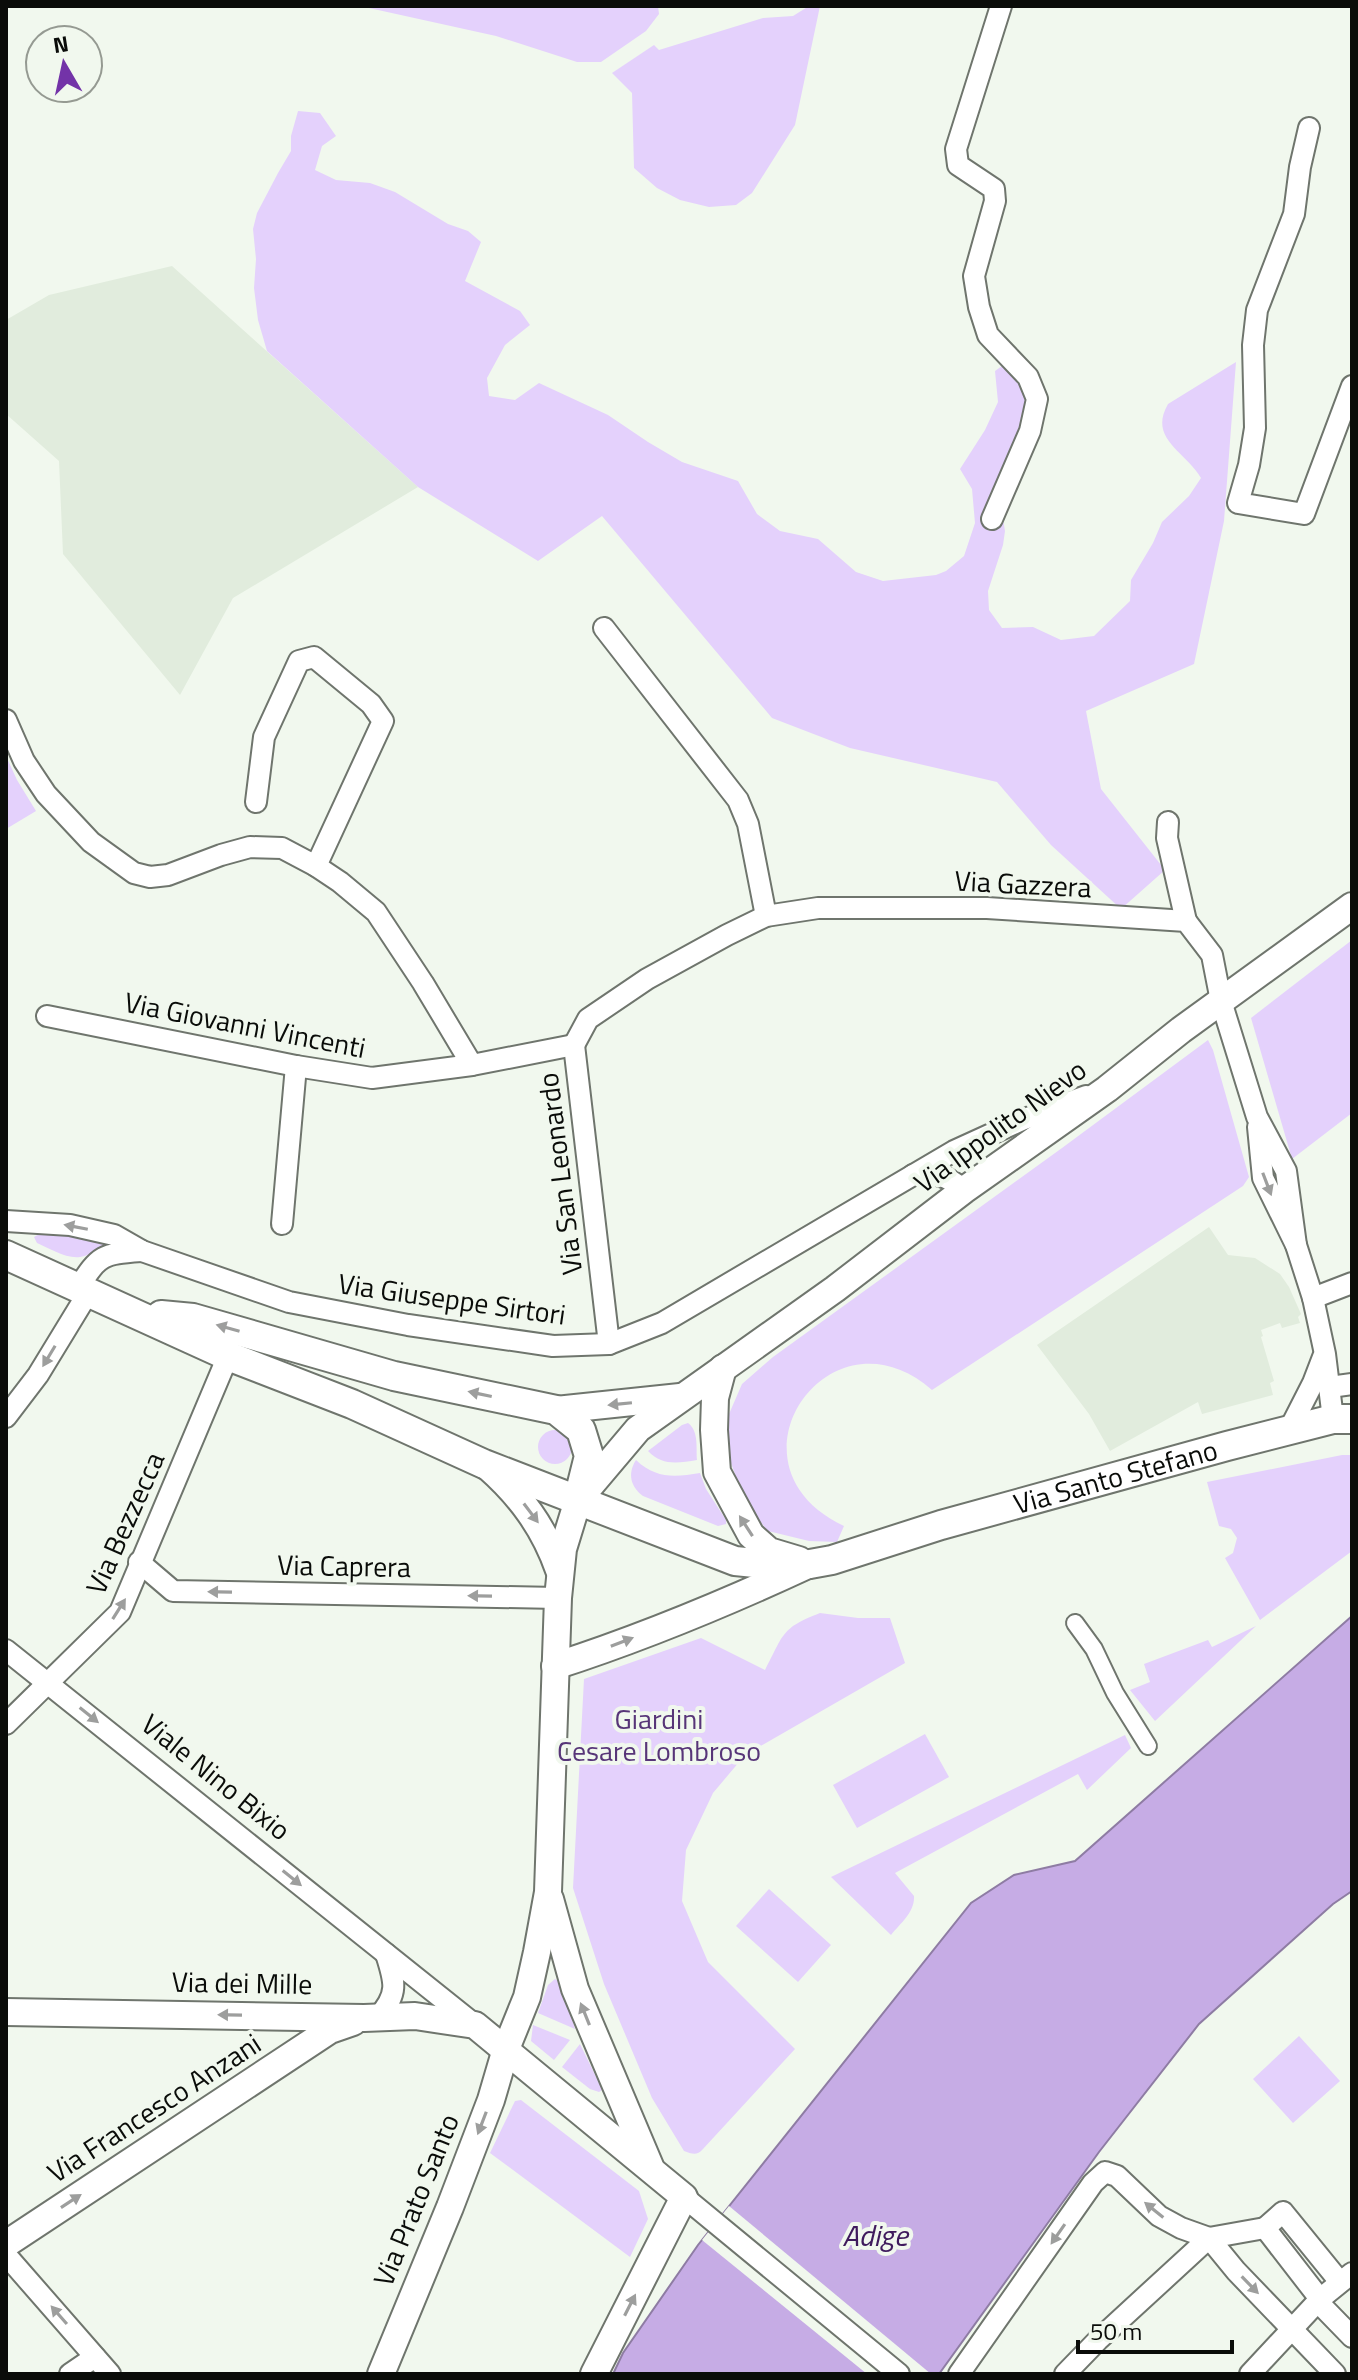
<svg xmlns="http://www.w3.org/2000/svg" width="1358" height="2380" font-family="'Titillium Web',sans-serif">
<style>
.built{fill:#e1ecdd}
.green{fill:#e4d1fc}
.water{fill:#c6ace5;stroke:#8e7ca3;stroke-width:2}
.pier{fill:#f1f8ee}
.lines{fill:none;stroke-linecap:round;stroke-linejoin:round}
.pedestrian-casing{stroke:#6f756d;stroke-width:20}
.minor-casing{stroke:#6f756d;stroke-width:24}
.tertiary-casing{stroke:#6f756d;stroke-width:30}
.secondary-casing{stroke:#6f756d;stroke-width:32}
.pedestrian{stroke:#fff;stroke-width:16}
.minor{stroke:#fff;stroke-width:20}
.tertiary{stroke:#fff;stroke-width:26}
.secondary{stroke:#fff;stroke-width:28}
.oneway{fill:#9d9e9d}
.labels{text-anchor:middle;stroke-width:8;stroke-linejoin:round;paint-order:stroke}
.street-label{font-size:28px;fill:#0a0c09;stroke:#f1f8ee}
.park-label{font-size:28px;fill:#573578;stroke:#f1f8ee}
.water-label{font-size:30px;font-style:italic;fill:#3f1b5d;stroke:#f1f8ee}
</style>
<rect width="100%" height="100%" fill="#f1f8ee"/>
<!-- built -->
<g class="built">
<path d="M172 266 418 487 233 598 180 695 63 554 59 461 6 414V320L49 295Z"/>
<path d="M1209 1227 1228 1255 1255 1258 1280 1274 1289 1287 1301 1314 1298 1317 1300 1323 1282 1328 1280 1323 1261 1330 1263 1336 1261 1337 1274 1381 1270 1383 1273 1395 1202 1414 1198 1402 1110 1451 1089 1414 1037 1345Z"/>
</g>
<!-- green -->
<g class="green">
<path d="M369 6H658L659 14 646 31 601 62H577L496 36 369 8Z"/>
<path d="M809 6H820L795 125 752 193 736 205 709 207 680 200 657 188 634 168 632 93 612 73 654 45 659 50 763 18 793 16Z"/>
<path d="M298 111 320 113 336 136 322 146 315 170 336 180 370 183 395 192 448 224 468 231 481 242 465 281 520 311 530 325 505 345 487 378 489 396 515 400 539 383 608 415 648 442 682 462 738 481 757 514 780 531 818 539 856 572 883 581 936 575 946 571 964 556 975 523 972 489 960 469 985 430 998 402 995 371 1013 358 1038 372 1022 414 1019 434 1008 454 1000 500 1005 531 1003 545 988 591 989 610 1002 628 1033 627 1061 640 1094 636 1130 601 1131 580 1153 543 1162 522 1189 496 1201 478C1185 451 1148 439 1168 404L1236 362 1224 521 1194 664 1086 711 1101 789 1165 870 1121 909 1051 845 997 782 850 748 772 718 602 516 538 561 418 487 267 351 258 320 254 288 256 259 253 229 257 213 278 173 291 151V136Z"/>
<path d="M6 756 17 780 36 811 6 829Z"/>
<path d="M1352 940V1113L1292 1159 1251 1018Z"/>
<path d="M1208 1040 1213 1050 1249 1177 1243 1186 932 1390C830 1300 715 1465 844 1526L837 1542 809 1541 768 1531 747 1506 729 1458 726 1421 742 1384 773 1357 1062 1148Z"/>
<path d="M43 1232 70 1234 116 1245C98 1247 93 1255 80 1257 66 1259 49 1248 37 1243L34 1237Z"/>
<path d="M688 1423C699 1431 696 1448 697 1460 678 1463 662 1466 648 1451L682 1425Z"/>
<circle cx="555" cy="1447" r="17"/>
<path d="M1342 1455H1352V1551L1260 1620 1225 1558 1233 1553 1237 1538 1231 1529 1219 1526 1207 1482Z"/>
<path d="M636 1460C656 1479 675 1477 700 1473L706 1489 726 1520V1524L718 1526 643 1496C631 1487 627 1474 636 1460Z"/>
<path d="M820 1613 858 1618H890L905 1663 745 1755 713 1793 686 1850 682 1901 708 1962 795 2049 703 2149C697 2156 692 2154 684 2151L652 2098 604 1984 573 1888 584 1679 701 1638 765 1670C784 1634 781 1628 820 1613Z"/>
<path d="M1256 1626 1155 1721 1130 1690 1150 1682 1144 1664 1208 1640 1212 1647Z"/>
<path d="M925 1734 949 1777 857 1828 833 1785Z"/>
<path d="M1125 1735 1131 1748 1087 1790 1078 1774 895 1873 914 1896C915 1912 901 1923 891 1935L831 1877Z"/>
<path d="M769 1889 831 1945 798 1982 736 1926Z"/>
<path d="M555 1979 561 1983 575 2029 538 2013 548 1985Z"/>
<path d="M533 2025 570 2040 554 2060 531 2041Z"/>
<path d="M1299 2036 1340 2081 1293 2123 1253 2079Z"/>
<path d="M580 2044 600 2085 602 2090 599 2092 590 2089 562 2067Z"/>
<path d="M521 2100 639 2191 648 2219 630 2257 490 2153 515 2101Z"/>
</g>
<!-- water -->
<path class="water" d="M1352 1616V1891L1333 1904 1199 2024 1099 2152 939 2374H613L623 2353 698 2245 971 1903 1014 1875 1075 1861Z"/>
<!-- pier -->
<path class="pier" d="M729 2206 931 2374H867L702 2240Z"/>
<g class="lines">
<!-- pedestrian casing -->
<g class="pedestrian-casing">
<path id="pedestrian" d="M1075 1623 1094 1649 1115 1693 1148 1746"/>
</g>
<!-- minor casing -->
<g class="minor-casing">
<g id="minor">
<path d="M1309 128 1300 167 1294 214 1257 310 1253 345 1255 428 1249 465 1238 503 1304 514 1352 386"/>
<path d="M992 519 1030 431 1037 399 1028 377 988 335 979 307 974 276 995 201 994 189 958 165 956 149 1001 6"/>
<path d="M604 628 738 800 748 824 766 916"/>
<path d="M6 720 24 761 46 794 91 842 134 873 150 877 168 875 221 855 250 847 282 848 316 866 340 882 376 912 423 983 472 1065"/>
<path d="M256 802 264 737 299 661 314 657 371 704 383 721 316 866"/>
<path d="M1168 822 1167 838 1186 921"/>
<path d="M47 1016 296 1066 372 1078 472 1065 574 1045"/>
<path d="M574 1045 588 1019 647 979 727 935 766 916 818 908H987L1186 921 1212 955 1221 1001 1257 1117 1286 1171 1296 1245"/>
<path d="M574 1045 609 1344"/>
<path d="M1258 1127 1263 1178 1296 1245 1313 1298 1325 1354 1333 1419"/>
<path d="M913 1175C938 1174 945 1174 964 1190"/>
<path d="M6 1221 70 1225 114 1235 142 1251 289 1302 408 1325 553 1346 609 1344 662 1323 954 1151 1022 1120 1086 1096"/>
<path d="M282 1224 296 1066"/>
<path d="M78 1288C100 1254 102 1254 142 1251"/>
<path d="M1313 1298 1352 1283"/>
<path d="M1330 1387 1352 1384"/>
<path d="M6 1417 38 1375 88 1293"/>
<path d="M1289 1430 1313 1383 1323 1357"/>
<path d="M139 1562 173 1591 558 1598"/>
<path d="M6 1650 474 2024"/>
<path d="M6 1724 120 1612 228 1356"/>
<path d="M378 2017C399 1994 395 1982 386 1954"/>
<path d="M684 2197 899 2374"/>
<path d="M1265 2228 1283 2212 1340 2282"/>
<path d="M1265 2228 1320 2299"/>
<path d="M1209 2238 1265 2228"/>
<path d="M6 2255 110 2374"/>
<path d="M1317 2301 1352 2337"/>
<path d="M70 2374 95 2357"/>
<path d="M959 2374 1093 2183 1105 2172 1117 2176 1159 2216 1181 2228 1209 2238 1236 2271 1335 2374"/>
<path d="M1065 2374 1098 2340 1209 2238"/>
<path d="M1250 2374 1320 2299 1352 2273"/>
</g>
</g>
<!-- tertiary casing -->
<g class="tertiary-casing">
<g id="tertiary">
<path d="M723 1368 715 1398 714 1430 717 1472 751 1535 769 1551 799 1560"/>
<path d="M556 1410 680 1397"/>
<path d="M487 1466C520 1495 544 1527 559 1570"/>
<path d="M555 1666C642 1638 726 1603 808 1565"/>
<path d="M550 1899 575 1989 650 2166"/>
<path d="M6 2012 364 2018 415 2016 475 2025 684 2197 594 2374"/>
<path d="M6 2244 330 2030 353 2022"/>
<path d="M381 2374 450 2207 491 2100 506 2049 527 1997 537 1952 548 1892 558 1598 563 1549 578 1500 638 1429 835 1289 964 1190 1107 1089 1181 1030 1352 906"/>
</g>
</g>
<!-- secondary casing -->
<g class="secondary-casing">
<g id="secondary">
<path id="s1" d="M6 1255 228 1356 352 1404 484 1464 735 1561 776 1565 810 1564 832 1560 941 1525 1227 1446 1333 1419H1352"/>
<path d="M161 1315 193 1318 394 1376 556 1410 581 1430 589 1456 578 1500"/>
</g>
</g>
<!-- pedestrian -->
<use href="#pedestrian" class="pedestrian"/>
<!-- minor -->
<use href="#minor" class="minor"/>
<!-- tertiary -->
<use href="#tertiary" class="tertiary"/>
<!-- secondary -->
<use href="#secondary" class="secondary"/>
</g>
<!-- one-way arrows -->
<defs><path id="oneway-solid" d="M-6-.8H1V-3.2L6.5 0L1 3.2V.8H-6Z" transform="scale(2)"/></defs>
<g class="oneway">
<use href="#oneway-solid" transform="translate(1267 1184) rotate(69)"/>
<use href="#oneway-solid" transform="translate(76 1227) rotate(-169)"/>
<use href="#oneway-solid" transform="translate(228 1328) rotate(-164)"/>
<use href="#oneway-solid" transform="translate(49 1356) rotate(121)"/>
<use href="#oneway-solid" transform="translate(480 1394) rotate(-168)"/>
<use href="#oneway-solid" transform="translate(620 1404) rotate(174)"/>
<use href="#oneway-solid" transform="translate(531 1513) rotate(53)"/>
<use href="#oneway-solid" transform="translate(746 1526) rotate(-123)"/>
<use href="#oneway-solid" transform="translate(220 1592) rotate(-179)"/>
<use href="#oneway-solid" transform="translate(480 1596) rotate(-179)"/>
<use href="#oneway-solid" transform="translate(119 1609) rotate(-58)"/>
<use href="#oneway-solid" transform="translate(622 1642) rotate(-21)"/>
<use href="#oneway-solid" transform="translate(89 1715) rotate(39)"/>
<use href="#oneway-solid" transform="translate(292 1878) rotate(39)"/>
<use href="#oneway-solid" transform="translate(585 2014) rotate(-112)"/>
<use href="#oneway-solid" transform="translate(230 2015) rotate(-179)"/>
<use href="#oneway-solid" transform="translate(482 2123) rotate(111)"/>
<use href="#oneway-solid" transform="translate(71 2201) rotate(-33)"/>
<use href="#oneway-solid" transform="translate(1154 2210) rotate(-141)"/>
<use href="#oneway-solid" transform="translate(1058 2234) rotate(125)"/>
<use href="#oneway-solid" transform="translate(1250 2285) rotate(46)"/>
<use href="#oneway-solid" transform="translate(630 2305) rotate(-63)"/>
<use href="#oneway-solid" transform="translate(59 2315) rotate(-131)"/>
</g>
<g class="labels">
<!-- street labels -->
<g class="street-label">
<text transform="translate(1023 884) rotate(3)" y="10">Via Gazzera</text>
<text transform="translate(245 1025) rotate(11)" y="10">Via Giovanni Vincenti</text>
<text transform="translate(1000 1126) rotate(-36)" y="10">Via Ippolito Nievo</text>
<text transform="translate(560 1174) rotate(-97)" y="10">Via San Leonardo</text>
<text transform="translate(452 1299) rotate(8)" y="10">Via Giuseppe Sirtori</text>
<text dy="10" stroke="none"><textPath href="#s1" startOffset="1184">Via Santo Stefano</textPath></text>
<text transform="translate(125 1523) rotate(-66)" y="10">Via Bezzecca</text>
<text transform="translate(344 1566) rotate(1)" y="10">Via Caprera</text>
<text transform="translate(216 1777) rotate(39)" y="10">Viale Nino Bixio</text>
<text transform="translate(242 1983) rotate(1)" y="10">Via dei Mille</text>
<text transform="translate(154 2108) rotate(-33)" y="10">Via Francesco Anzani</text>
<text transform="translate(416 2200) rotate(-68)" y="10">Via Prato Santo</text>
</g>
<!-- park labels -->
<g class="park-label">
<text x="659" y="1729">Giardini<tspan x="659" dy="32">Cesare Lombroso</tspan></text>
</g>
<!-- water labels -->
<g class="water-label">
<text x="875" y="2246">Adige</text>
</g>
</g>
<!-- border -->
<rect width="1358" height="2380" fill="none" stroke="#0a0c09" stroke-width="16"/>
<!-- north arrow -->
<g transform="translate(64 64) rotate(351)"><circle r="38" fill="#f1f8ee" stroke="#959a92" stroke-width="2"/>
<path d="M0-6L14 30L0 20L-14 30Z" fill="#7333a8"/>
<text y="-12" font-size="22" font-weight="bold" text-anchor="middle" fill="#0a0c09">N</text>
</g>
<!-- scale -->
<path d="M1078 2340v12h154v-12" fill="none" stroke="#0a0c09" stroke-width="4"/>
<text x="1090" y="2340" font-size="24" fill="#0a0c09" stroke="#f1f8ee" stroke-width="6" paint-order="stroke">50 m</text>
</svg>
